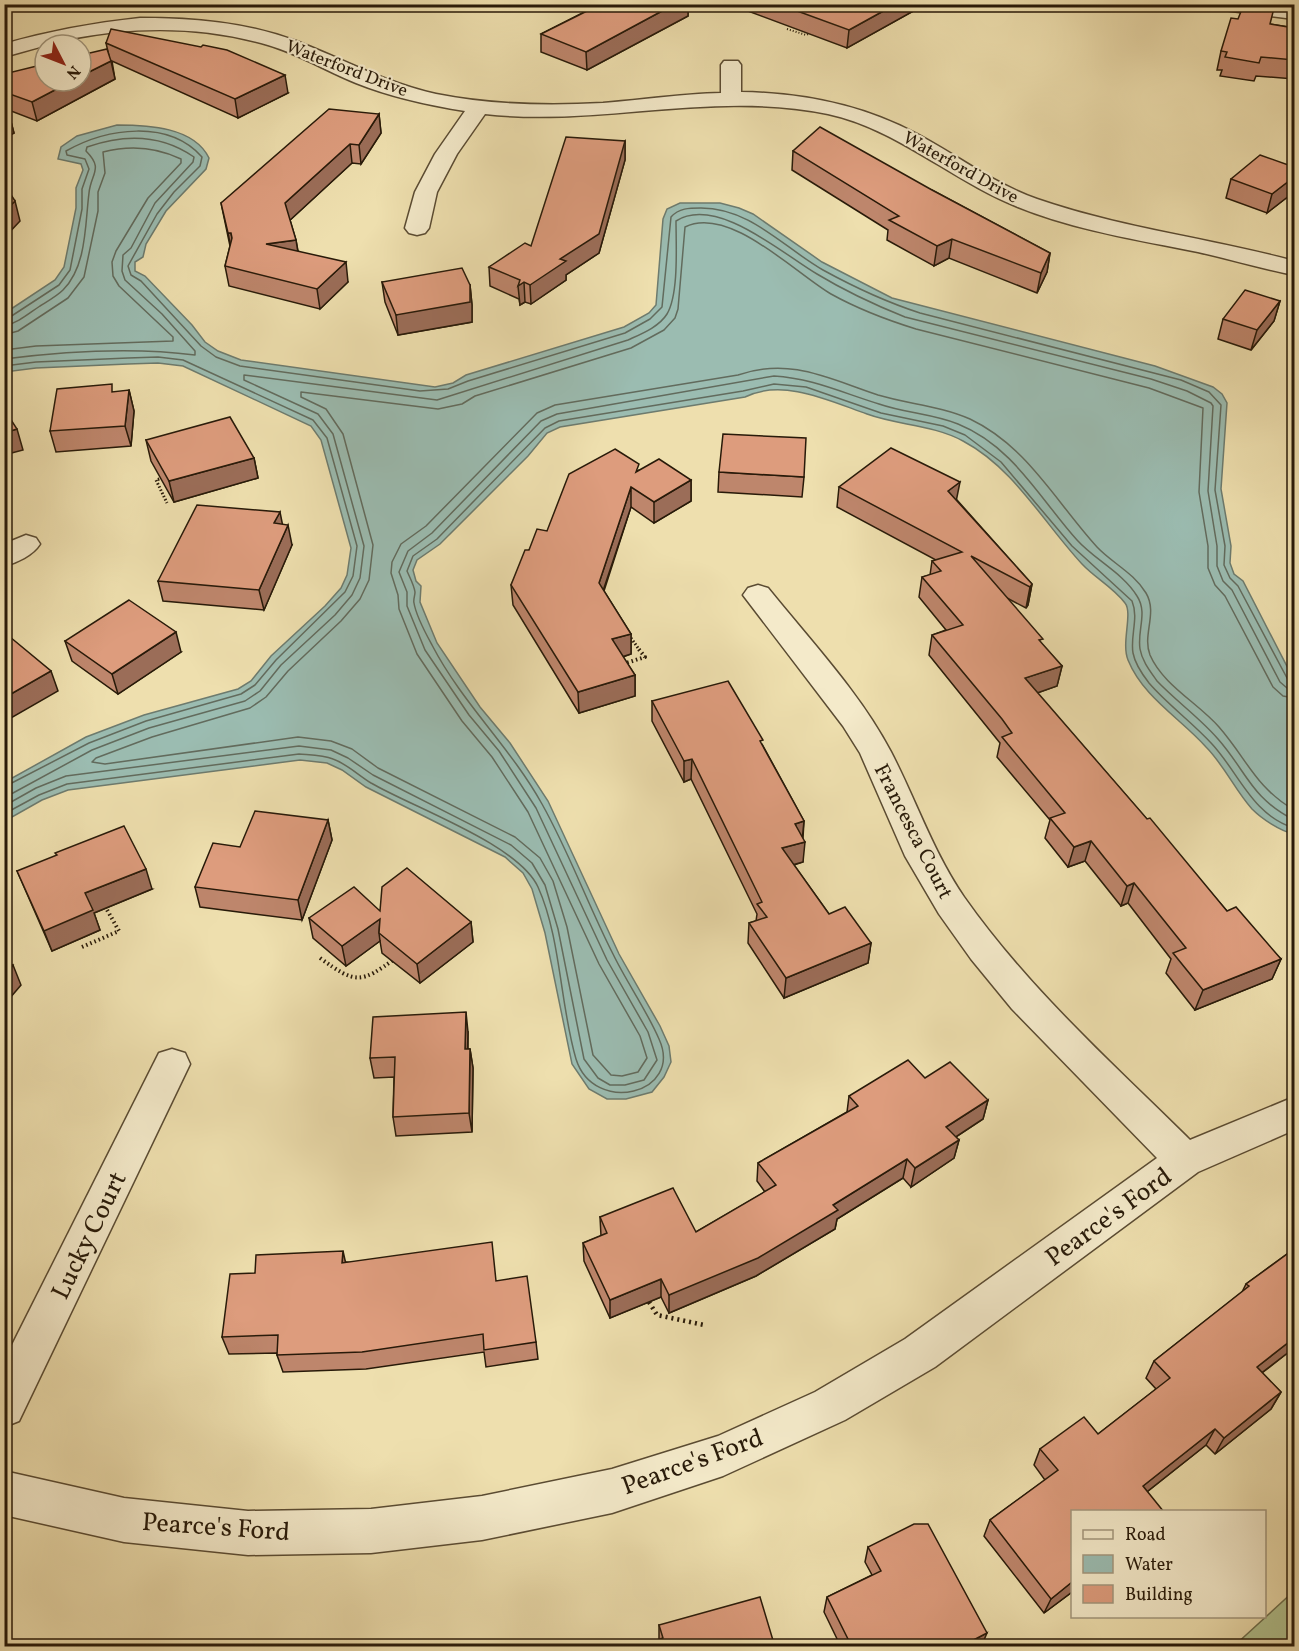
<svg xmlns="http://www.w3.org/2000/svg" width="1299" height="1651" font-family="Vollkorn,serif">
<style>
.green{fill:#b2c38f;stroke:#6d6e4c;stroke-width:1.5}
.water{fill:#9bbcb1;stroke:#6d7b6e;stroke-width:1.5}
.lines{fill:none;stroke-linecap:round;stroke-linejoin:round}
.shore{stroke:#626b5d;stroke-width:1.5}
.minor-casing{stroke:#5a4b32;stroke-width:3}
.tertiary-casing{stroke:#5a4b32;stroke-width:3}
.path-far3{stroke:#281a09;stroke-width:2;stroke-dasharray:1 2;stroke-linecap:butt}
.path-far2{stroke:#281a09;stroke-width:3;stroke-dasharray:1.5 2;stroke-linecap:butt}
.path-far1{stroke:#281a09;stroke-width:4;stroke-dasharray:1.5 3;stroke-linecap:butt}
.path{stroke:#281a09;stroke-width:4.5;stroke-dasharray:2 4;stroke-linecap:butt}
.minor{fill:#f4eaca;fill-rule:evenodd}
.tertiary{fill:#f4eaca;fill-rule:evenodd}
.wall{fill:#be866c;stroke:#281a09;stroke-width:1.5}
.shaded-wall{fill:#9b6d58;stroke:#281a09;stroke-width:1.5}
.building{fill:#dd9c7d;stroke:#281a09;stroke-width:1.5}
.labels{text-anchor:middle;stroke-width:4.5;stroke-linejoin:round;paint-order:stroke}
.far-street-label{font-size:18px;fill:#281a09;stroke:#f4eaca}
.street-label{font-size:21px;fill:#281a09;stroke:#f4eaca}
.near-street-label{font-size:26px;fill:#281a09;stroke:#f4eaca}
</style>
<rect width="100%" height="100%" fill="#eedfae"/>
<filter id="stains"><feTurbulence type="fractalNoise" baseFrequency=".00333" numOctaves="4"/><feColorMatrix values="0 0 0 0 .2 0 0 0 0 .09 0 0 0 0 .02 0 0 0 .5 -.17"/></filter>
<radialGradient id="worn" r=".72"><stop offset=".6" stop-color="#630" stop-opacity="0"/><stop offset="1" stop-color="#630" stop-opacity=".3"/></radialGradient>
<!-- green -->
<path class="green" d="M1294 1591V1646H1234Z"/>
<!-- water -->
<path class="water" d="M117 125C148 125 194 127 209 158L206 169 166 211 146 244 143 257 135 262V271L145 276 192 325 205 342 218 351 241 360 435 387 453 383 466 375 624 327 649 313 656 305 663 219 667 209 680 203H720L739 208 753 214 822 262 892 298 1155 366 1213 387 1222 394 1227 403 1221 489 1231 546 1230 563 1234 574 1243 581 1294 680V834C1280 831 1262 819 1252 809 1235 790 1224 765 1206 747 1180 718 1143 697 1128 660 1121 643 1133 613 1125 603 1113 587 1095 578 1082 564 1043 522 1014 468 963 441 934 425 897 425 867 414 830 401 783 378 745 397L560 427 547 433 528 456 440 544 417 560 413 570 416 581 421 586 420 602 437 643 480 707 510 743 548 801 619 954 660 1026 669 1046 671 1062 664 1077 652 1092 626 1099H607L589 1089 572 1064 545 933 532 889 523 873 505 857 366 787 342 770 327 763 300 760 68 790 42 800 5 821V782L86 737 144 715 238 689 251 681 271 656 325 606 341 588 347 575 351 548 321 440 311 426 183 366 158 363 128 364 36 368 5 372V313L55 280 64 267 76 208V188L83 170 81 164 58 159 61 147 77 136Z"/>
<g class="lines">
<!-- shore -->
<g class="shore">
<path d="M4 318 10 317 59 285 70 270 82 209V189L89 169 85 159 67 155 66 151C107 128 168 119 202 157L200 166 174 192 157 214 128 266 131 275 141 281 201 346 216 357 240 366 420 391 448 389 468 381 625 333 650 319 662 307 671 217C679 208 689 208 701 208 750 208 783 247 823 270 854 287 886 302 920 313L1181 380 1209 392 1221 405 1215 490 1225 546 1224 565 1230 578 1238 586 1287 678 1294 682"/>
<path d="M4 326C18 323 28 314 40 306 48 301 57 296 63 290 87 266 85 224 89 193 91 173 104 169 86 151L87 147C124 134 161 134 194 157L193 162 155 203 131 248 123 255 122 271 125 280 162 314 195 351V355C133 347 67 351 4 359"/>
<path d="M4 335 18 331 68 298 84 277 98 211V192L105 173 103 152C130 145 156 147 181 159V163L148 198 116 251 112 262 113 276 119 286 173 337V341L36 346 4 350"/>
<path d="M4 366 36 362 128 358 158 357 183 360 313 420 327 438 357 546 353 576 345 592 276 660 255 685 241 694 146 721 89 743 4 787"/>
<path d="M1294 698 1283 696 1273 687 1225 596 1215 585 1208 568V546L1199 492 1203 408 1149 388 916 329C887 320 858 309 831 294 795 273 729 205 685 227L678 309 675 318 664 330 631 348 475 396 462 404 438 409 301 392V397L326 409 343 434 373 545 369 580 360 599 341 621 288 671 266 697 250 708 152 737 96 758 92 762 105 764 298 737 331 741 352 749 378 768 515 837 540 858 553 881 567 927 593 1055 611 1075 622 1076 638 1072 647 1058 640 1036 599 964 528 812 492 757 462 721 417 654 399 609 398 595 391 573 392 562 401 544 426 526 537 413 555 405 738 375C791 357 829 379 878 395 908 404 941 406 970 419 1027 446 1056 502 1097 547 1112 563 1134 573 1146 593 1158 613 1142 635 1150 655 1163 685 1198 703 1219 727 1247 759 1255 787 1294 810"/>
<path d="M4 795 13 793 92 750 149 728 245 701 260 691 281 665 335 615 352 595 360 578 364 546 333 434 318 414 244 380V375L437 400 628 340C641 334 659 327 667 314 679 294 676 245 676 221 717 195 784 255 817 274 845 291 875 305 905 317L1151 379 1187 391 1211 403 1213 406 1208 491 1217 546V566L1223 581 1232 590 1280 682 1287 688 1294 689"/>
<path d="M4 806 36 788 66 776 299 746 331 750 348 758 373 775 511 845 532 863 545 885 558 929 584 1059 598 1078 610 1085H625L644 1080 657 1060 648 1032 607 960 536 808 499 751 469 715 425 650 407 606V592L399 572 408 551 432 533 541 421 557 414 774 376C811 378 843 393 879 404 905 413 933 414 958 424 1013 446 1040 499 1077 540 1095 560 1123 573 1137 596 1148 613 1137 630 1140 649 1142 661 1150 671 1157 681 1176 701 1200 718 1218 739 1247 772 1251 798 1294 820"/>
<path d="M4 814 39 795 67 784 299 754C310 755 323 755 333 759 347 764 358 775 371 783 414 808 518 844 538 887 561 938 560 1005 576 1059 594 1116 684 1094 659 1039 646 1009 627 983 613 954 588 905 569 852 542 804 511 748 462 703 432 645 426 634 416 616 414 603 413 600 415 596 415 592 414 585 410 578 407 571L413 556 437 539 545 428 559 421 743 391 774 384 806 387 881 413 943 426 965 435 1001 462 1072 546 1132 601C1139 618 1130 636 1133 653 1135 664 1142 674 1149 683 1168 705 1192 722 1212 744 1239 773 1252 815 1294 828"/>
</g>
<!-- minor casing -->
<g class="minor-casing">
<g id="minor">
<path d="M140 18C193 18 245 22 296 41 343 59 386 83 436 94 491 105 547 106 603 103 642 100 681 94 721 93V65L724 61H738L741 65V92C803 93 863 105 917 134 957 155 994 184 1037 199 1121 228 1209 238 1294 261V275C1262 269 1230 259 1198 252 1138 240 1075 230 1018 207 952 181 898 129 828 114 714 90 599 127 485 114L457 154 437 192 429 228 425 233 417 235 409 233 405 228 415 192 435 154 465 111C428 105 391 97 356 83 326 71 299 54 268 45 204 26 135 26 70 39 48 44 27 51 4 57V44C49 31 93 23 140 18Z"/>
<path d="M26 535 36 538 40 544C33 555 17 563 4 566V544Z"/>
<path d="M758 585 768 588C809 639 861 694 891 752 916 800 933 852 964 897 1028 988 1111 1062 1190 1140L1294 1097V1130L1198 1172 935 1367 845 1420 723 1476 612 1513 482 1540 371 1553 248 1555 124 1542 4 1515V1471L124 1498 248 1511 371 1509 482 1496 612 1469 718 1436 815 1392 905 1339 1157 1158 1012 1009 971 959 939 914 905 856 860 753 843 726 743 595 748 588Z"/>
<path d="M172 1049 185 1053 190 1064 19 1421 4 1427V1361L159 1053Z"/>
</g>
</g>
<!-- tertiary casing -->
<g class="tertiary-casing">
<path id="tertiary" d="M1215 4H1274L1294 7V19L1224 10 1217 8Z"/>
</g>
<!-- path-far3 -->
<path class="path-far3" d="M787 29 806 35 812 32"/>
<!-- path-far2 -->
<g class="path-far2">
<path d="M166 477 156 480 167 503"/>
<path d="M631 638 638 648"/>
</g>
<!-- path-far1 -->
<g class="path-far1">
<path d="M623 664 645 657 637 647"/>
<path d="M82 947 119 931 106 908"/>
<path d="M320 958C356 984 360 984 396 958"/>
<path d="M4 1011 9 1005"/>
</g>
<!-- path -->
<path class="path" d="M649 1302 657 1315 704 1325"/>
<!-- minor -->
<use href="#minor" class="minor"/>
<!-- tertiary -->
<use href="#tertiary" class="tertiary"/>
</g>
<!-- wall -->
<g class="wall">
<path d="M600 4H688V16L587 70 541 52V34Z"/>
<path d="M729 4H926L847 48Z"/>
<path d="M1270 24 1294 28V79L1256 76 1254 81 1220 76 1222 70H1217L1221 51Z"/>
<path d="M106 43 288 93 238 118 112 61 115 79 37 121 6 109 9 114 14 133 4 138V74L109 56Z"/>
<path d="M379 114 381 133 361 164 352 163 290 220 296 240 298 251 348 282 320 309 229 286 225 266 230 246 221 203Z"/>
<path d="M625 141V160L599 253 566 275V280L531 304 525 302 520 305 519 299 490 286 489 267 531 246Z"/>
<path d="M793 151 932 190 1050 253 1047 272 1037 293 949 258 934 266 887 240 888 230 792 170Z"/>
<path d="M1294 167V192L1267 213 1226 198 1231 179Z"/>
<path d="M382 282 470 285 472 305V322L398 335 385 302Z"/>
<path d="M1280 301 1274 321 1251 350 1218 339 1223 319Z"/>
<path d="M129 390 134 411 131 446 56 452 50 431Z"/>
<path d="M146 440 254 458 258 478 174 502 151 461Z"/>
<path d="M639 470 691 480V501L654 523 631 507 604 591 631 634V654L623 657 635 675V696L579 713 513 605 511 585 529 550 547 531Z"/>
<path d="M719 472 804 477 802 497 718 492Z"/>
<path d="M839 487 957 500 1032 584 1028 605 1026 608 1007 598 1042 644 1062 666 1057 686 1037 693 1227 911 1281 959 1272 979 1195 1010 1166 973 1171 959 1128 903 1121 906 1085 861 1068 867 1045 838 1050 820 997 757 1000 743 929 655 932 635 946 630 919 597 922 577 930 575 932 561 936 560 837 507Z"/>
<path d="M292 545 264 610 163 601 158 581Z"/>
<path d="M65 641 181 652 118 694 72 661Z"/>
<path d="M652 701 762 744 804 821 803 838V862L794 865 829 914 871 943 868 963 784 998 748 943 749 923 756 921 757 914 691 779 684 782 652 721Z"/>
<path d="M328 820 332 840 302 920 200 907 195 887 240 847Z"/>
<path d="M17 871 152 889 94 913 100 930 52 951Z"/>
<path d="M380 911 471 922 473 942 420 983 382 953 380 941 346 966 313 938 309 918Z"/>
<path d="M468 1032V1049H470L473 1068 472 1132 396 1136 393 1117 394 1077 374 1078 370 1058Z"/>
<path d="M925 1078 988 1100 983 1119 956 1137 959 1140 954 1158 911 1187 903 1178 837 1219 835 1229 756 1276 669 1313 661 1297 610 1318 584 1261 583 1243 601 1236 600 1217 696 1232 765 1192 757 1181 758 1163 847 1112 849 1096Z"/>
<path d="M1294 1249V1348L1262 1373 1281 1392 1271 1409 1215 1454 1206 1445 1147 1492 1072 1592 1044 1613 984 1536 990 1520 1045 1480 1034 1465 1040 1449 1098 1434 1156 1389 1146 1378 1154 1361 1242 1292 1246 1284Z"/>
<path d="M346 1262 496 1281 536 1342 538 1359 486 1367 484 1352 366 1369 283 1372 277 1355V1353L229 1354 222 1337 255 1273Z"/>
<path d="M868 1547 981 1647H841L824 1612 827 1597 872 1575 865 1562Z"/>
<path d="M659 1625 775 1647 659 1639Z"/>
</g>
<!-- shaded-wall -->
<g class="shaded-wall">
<path d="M675 4H688V16L587 70 586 52Z"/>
<path d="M896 4H926L847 48 849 30Z"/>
<path d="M111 61 115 79 37 121 32 102 72 81H81V76Z"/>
<path d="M285 75 288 93 238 118 235 99Z"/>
<path d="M9 114 14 133 4 138V116Z"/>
<path d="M379 114 381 133 361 164 359 145Z"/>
<path d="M625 141V160L599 253 566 275V280L531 304 530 285 560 259Z"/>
<path d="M350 144 352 163 288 222 285 203Z"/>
<path d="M1294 177V192L1267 213 1272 194Z"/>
<path d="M15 201 20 221 4 238V212Z"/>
<path d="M228 233H231L235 252 232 253Z"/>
<path d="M952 239 949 258 934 266 937 246Z"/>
<path d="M296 240 299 259 266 244Z"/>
<path d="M1050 253 1047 272 1037 293 1041 273Z"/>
<path d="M346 262 348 282 320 309 317 289Z"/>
<path d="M524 282 525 302 520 305 518 286Z"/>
<path d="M470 285 472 305V322L398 335 396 315Z"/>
<path d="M1280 301 1274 321 1251 350 1257 330Z"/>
<path d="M129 390 134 411 131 446 125 426Z"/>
<path d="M17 429 23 450 4 455V433Z"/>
<path d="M254 458 258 478 174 502 169 481Z"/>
<path d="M691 480V501L654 523V502Z"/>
<path d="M960 482 956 502 948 491Z"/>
<path d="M631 487V507L599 603V583Z"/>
<path d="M280 512 284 532 274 523Z"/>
<path d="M288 525 292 545 264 610 259 590Z"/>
<path d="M1032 584 1028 605 1026 608 1030 587Z"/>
<path d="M176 632 181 652 118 694 112 674Z"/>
<path d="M631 634V654L612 660V639Z"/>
<path d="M1062 666 1057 686 1020 699 1025 678Z"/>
<path d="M51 671 58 691 4 722V698Z"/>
<path d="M635 675V696L579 713 578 692Z"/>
<path d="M692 759 691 779 684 782V761Z"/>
<path d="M328 820 332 840 302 920 298 900Z"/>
<path d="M804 821 802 841 795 824Z"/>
<path d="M1091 841 1085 861 1068 867 1074 847Z"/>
<path d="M805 842 803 862 781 868 782 848Z"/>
<path d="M146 869 152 889 94 913 100 930 52 951 44 931 85 893Z"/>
<path d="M1134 883 1128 903 1121 906 1127 886Z"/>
<path d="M380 919 379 933 380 941 346 966 342 946Z"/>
<path d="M471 922 473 942 420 983 417 964Z"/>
<path d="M871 943 868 963 784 998 786 978Z"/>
<path d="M1281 959 1272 979 1195 1010 1203 990Z"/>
<path d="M13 965 21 985 4 1005V975Z"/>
<path d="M466 1012 468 1032 467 1068 465 1049Z"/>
<path d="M470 1049 473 1068 472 1132 469 1113Z"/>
<path d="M988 1100 983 1119 942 1146 946 1127Z"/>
<path d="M959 1140 954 1158 911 1187 915 1168Z"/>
<path d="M907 1159 903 1178 837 1219 835 1229 756 1276 669 1313V1295L833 1205Z"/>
<path d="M343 1251 347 1269 342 1263Z"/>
<path d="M661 1279V1297L610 1318V1300Z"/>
<path d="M1294 1338V1348L1247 1384 1257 1367Z"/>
<path d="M1281 1392 1271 1409 1215 1454 1224 1438Z"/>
<path d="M1215 1429 1206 1445 1134 1502 1143 1486Z"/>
<path d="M1072 1582V1592L1044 1613 1051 1599Z"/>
<path d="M987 1633 981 1647H960Z"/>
</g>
<!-- building -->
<g class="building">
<path d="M601 4H675L586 52 541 34Z"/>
<path d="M778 4H896L849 30Z"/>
<path d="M1244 4H1275L1270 24 1294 28V60L1261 57 1259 63 1225 57 1227 52 1221 51 1231 18 1238 19Z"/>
<path d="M111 29 201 47 203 45 227 50 285 75 235 99 106 43Z"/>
<path d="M107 49 111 61 81 76V55Z"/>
<path d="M45 64V81H72L32 102 4 92V74Z"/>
<path d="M4 106 9 114 4 116Z"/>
<path d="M329 109 379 114 359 145 350 144 285 203 296 240 266 244 346 262 317 289 225 266 232 238 231 233H228L221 203Z"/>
<path d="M820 127 932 190 1050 253 1041 273 952 239 937 246 889 220 899 216 793 151Z"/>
<path d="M566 137 625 141 599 234 560 259 566 261 530 285 524 282 518 286 520 280 489 267 525 243 531 246Z"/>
<path d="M1260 155 1294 167V177L1272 194 1231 179Z"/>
<path d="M4 184 15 201 4 212Z"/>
<path d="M462 268 470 285V302L396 315 382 282Z"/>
<path d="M1245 290 1280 301 1257 330 1223 319Z"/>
<path d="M112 384V392L129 390 125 426 50 431 57 389Z"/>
<path d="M4 409 17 429 4 433Z"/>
<path d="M230 417 254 458 169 481 146 440Z"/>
<path d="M723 434 806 438 804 477 719 472Z"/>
<path d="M891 448 960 482 948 491 1032 584 1030 587 971 556 1043 639 1039 640 1062 666 1025 678 1147 819 1150 818 1227 911 1236 907 1281 959 1203 990 1173 953 1186 948 1134 883 1127 886 1091 841 1074 847 1050 818 1065 813 1002 737 1012 733 1002 719 932 635 963 625 922 577 941 571 932 561 962 552 839 487Z"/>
<path d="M615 449 639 464 636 472 659 459 691 480 654 502 631 487 599 583 631 634 612 639 635 675 578 692 511 585 525 550H529L537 529 547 531 569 474Z"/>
<path d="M197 505 280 512 274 523 288 525 259 590 158 581Z"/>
<path d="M129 600 176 632 112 674 65 641Z"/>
<path d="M4 632 51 671 4 698Z"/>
<path d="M728 681 763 740 760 741 804 821 795 824 805 842 782 848 829 914 845 907 871 943 786 978 749 923 767 917 757 904 762 902 692 759 684 761 652 701Z"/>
<path d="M255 811 328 820 298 900 195 887 213 843 240 847Z"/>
<path d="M124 826 146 869 85 893 93 910 44 931 17 871 57 855 55 853Z"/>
<path d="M407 868 471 922 417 964 379 933 380 919 342 946 309 918 354 887 380 911 382 887Z"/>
<path d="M4 962 13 965 4 975Z"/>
<path d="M466 1012 465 1049H470L469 1113 393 1117 395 1057 370 1058 373 1017Z"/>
<path d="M908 1060 925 1078 950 1062 988 1100 946 1127 959 1140 915 1168 907 1159 833 1205 838 1210 758 1258 669 1295 661 1279 610 1300 583 1243 607 1233 600 1217 673 1188 696 1232 776 1185 758 1163 858 1106 849 1096Z"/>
<path d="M492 1242 496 1281 527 1276 536 1342 484 1350 483 1334 362 1352 277 1355 278 1335 222 1337 230 1274 255 1273 256 1255 343 1251 342 1263Z"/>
<path d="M1294 1249V1338L1257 1367 1281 1392 1224 1438 1215 1429 1143 1486 1164 1512H1072V1582L1051 1599 990 1520 1058 1470 1040 1449 1084 1417 1098 1434 1170 1378 1154 1361 1249 1286 1246 1284Z"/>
<path d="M914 1524H928L987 1633 960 1647H852L827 1597 881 1571 868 1547Z"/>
<path d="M760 1597 775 1647H634L663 1638 659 1625Z"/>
</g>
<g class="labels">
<!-- far-street labels -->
<g class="far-street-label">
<text transform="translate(347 68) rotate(21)" y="6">Waterford Drive</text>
<text transform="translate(961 167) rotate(29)" y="6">Waterford Drive</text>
</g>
<!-- street labels -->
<g class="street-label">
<text transform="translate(914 831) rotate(63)" y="7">Francesca Court</text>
</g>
<!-- near-street labels -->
<g class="near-street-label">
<text transform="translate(1108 1216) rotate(-36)" y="9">Pearce's Ford</text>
<text transform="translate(88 1235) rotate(-64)" y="9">Lucky Court</text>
<text transform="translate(692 1461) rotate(-20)" y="9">Pearce's Ford</text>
<text transform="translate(216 1526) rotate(4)" y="9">Pearce's Ford</text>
</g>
</g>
<!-- margin -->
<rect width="1299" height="1651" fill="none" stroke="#eedfae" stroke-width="24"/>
<rect x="6" y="6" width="1287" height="1639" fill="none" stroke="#281a09" stroke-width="3"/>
<rect x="12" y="12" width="1275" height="1627" fill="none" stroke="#281a09" stroke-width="1.5"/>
<!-- legend -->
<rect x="1071" y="1510" width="195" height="108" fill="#f4eaca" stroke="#a2977d" stroke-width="1.5"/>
<rect x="1083" y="1530" width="30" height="9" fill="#f4eaca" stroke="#a2977d" stroke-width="1.5"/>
<text x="1125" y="1540" font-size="18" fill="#281a09">Road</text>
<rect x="1083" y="1555" width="30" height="18" fill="#9bbcb1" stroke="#a2977d" stroke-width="1.5"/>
<text x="1125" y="1570" font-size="18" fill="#281a09">Water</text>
<rect x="1083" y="1585" width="30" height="18" fill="#dd9c7d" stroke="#a2977d" stroke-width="1.5"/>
<text x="1125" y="1600" font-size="18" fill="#281a09">Building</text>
<!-- north arrow -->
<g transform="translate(63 63) rotate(132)"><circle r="28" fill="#f4eaca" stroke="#a2977d" stroke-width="1.5"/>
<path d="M0-4.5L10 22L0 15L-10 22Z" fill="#8f2418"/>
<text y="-9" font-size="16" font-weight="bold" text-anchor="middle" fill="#281a09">N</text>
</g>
<rect width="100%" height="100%" filter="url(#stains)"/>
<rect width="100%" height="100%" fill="url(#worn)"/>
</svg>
